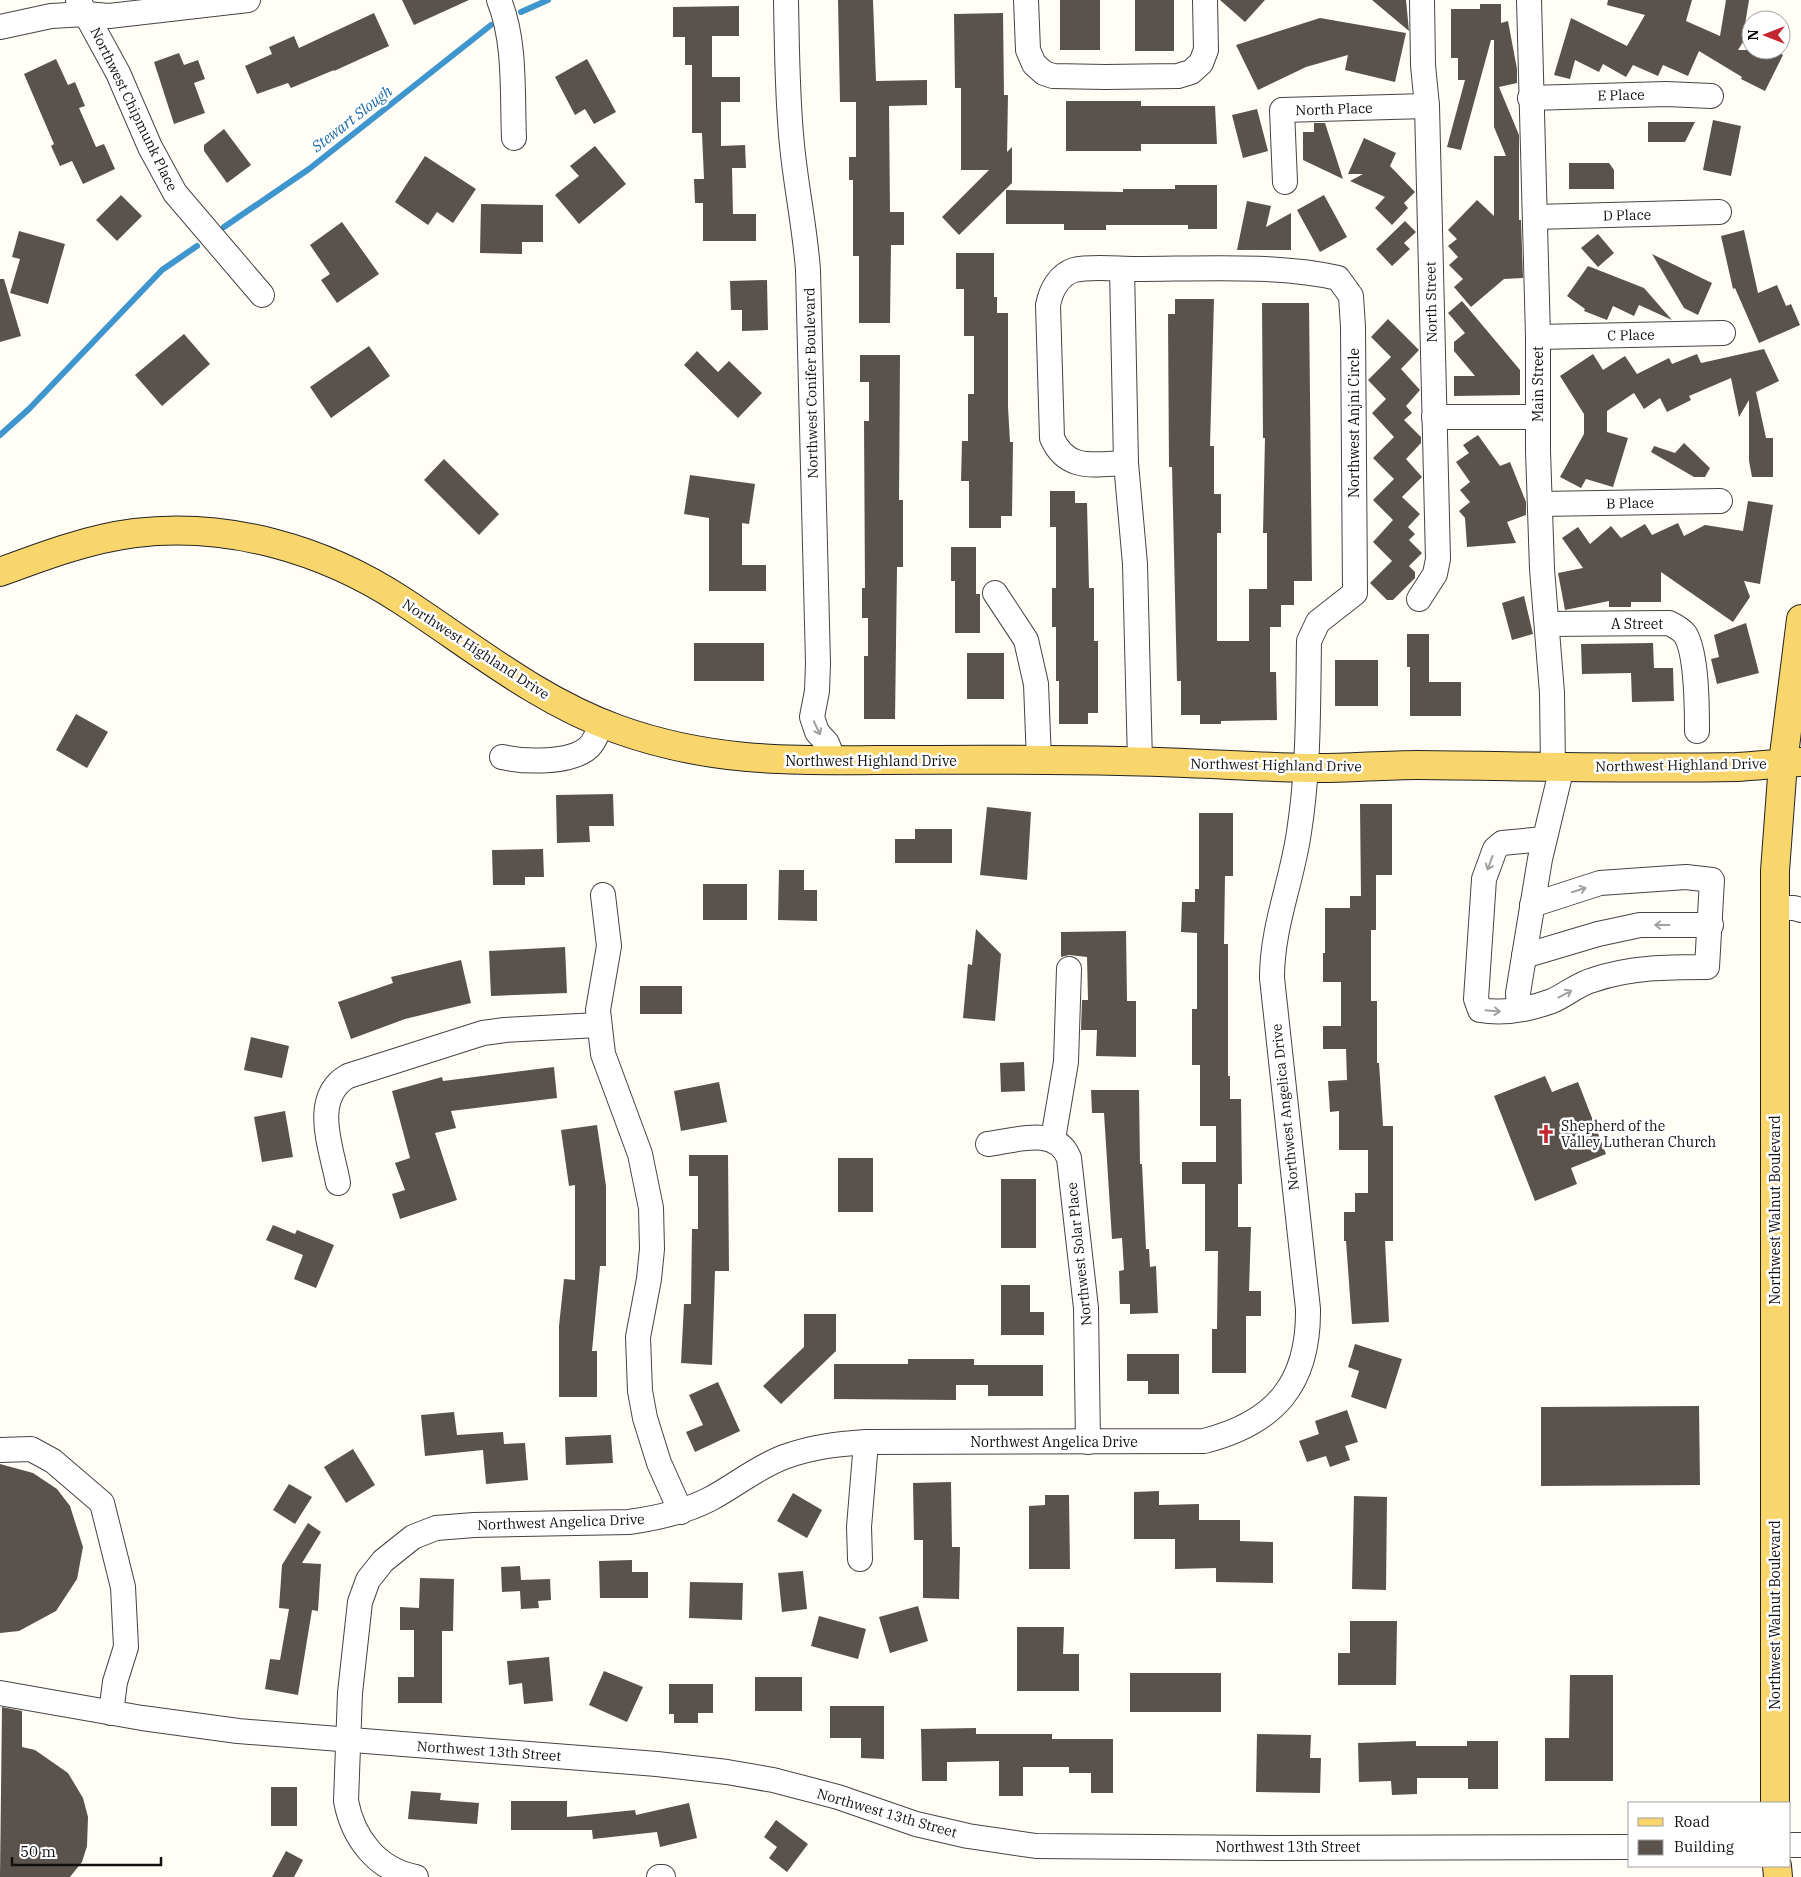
<svg xmlns="http://www.w3.org/2000/svg" width="1801" height="1877" font-family="'IBM Plex Serif',serif">
<style>
.lines{fill:none;stroke-linecap:round;stroke-linejoin:round}
.stream{stroke:#3f96cf;stroke-width:6}
.building{fill:#5a524d}
.minor-casing{stroke:#444;stroke-width:26}
.major-casing{stroke:#222;stroke-width:30}
.minor{stroke:#fff;stroke-width:24}
.major{stroke:#f9d66b;stroke-width:28}
.oneway{stroke:#a0a0a0}
.labels{text-anchor:middle;stroke-width:5;stroke-linejoin:round;paint-order:stroke}
.street-label{font-size:14px;fill:#111;stroke:#fff}
.poi-label{font-size:14px;fill:#111;stroke:#fff;text-anchor:start}
.water-label{font-size:15px;font-style:italic;fill:#1768a6;stroke:#fff}
</style>
<rect width="100%" height="100%" fill="#fffdf5"/>
<g class="lines">
<!-- stream -->
<g class="stream">
<path d="M521 12 548 0"/>
<path d="M224 227 309 169 491 25"/>
<path d="M0 435 29 409 162 270 197 246"/>
</g>
</g>
<!-- building -->
<g class="building">
<path d="M402 0H469L414 25Z"/>
<path d="M838 0H873L876 81 927 80V105L889 106 890 212H904V245H891L890 323H859V256H853V180H849V157H856V102H840Z"/>
<rect x="1060" y="0" width="40" height="50"/>
<rect x="1135" y="0" width="39" height="51"/>
<path d="M1220 0H1265L1245 22Z"/>
<path d="M1372 0H1406L1409 31Z"/>
<path d="M1608 0H1692L1686 21 1720 36 1726 0H1749L1744 31 1748 34 1738 50H1775L1783 55 1765 91 1741 79 1742 77 1699 51 1688 76 1663 65 1658 76 1633 65 1626 77 1603 64 1599 72 1575 60 1570 79 1554 75 1571 18 1627 46 1645 15 1607 5Z"/>
<path d="M1480 4H1501V23L1508 21 1517 69V83L1499 87 1519 135V220H1521L1523 278 1504 279 1471 307 1454 287 1463 279 1449 265 1458 257 1448 246 1457 239 1448 230 1477 200 1494 216V156H1506L1494 127V40H1491L1461 150 1447 147 1465 80H1458V58H1451V9H1480Z"/>
<path d="M739 6V36H712V77H740V102H721V146L745 145 746 168H732L733 214H756V241H703V203H695L694 179H704L702 133H692V65H685V37H673V7Z"/>
<path d="M374 13 389 46 334 71V70L291 88 288 83 257 94 245 66 272 54 269 47 294 36 299 48Z"/>
<path d="M1003 13 1004 95H1008L1007 152 1012 147V183L959 235 942 217 989 170H961V88H955L954 14Z"/>
<path d="M1320 18 1406 33 1395 82 1345 70 1348 55 1306 67 1258 90 1236 45Z"/>
<path d="M179 53 184 65 198 60 205 79 194 83 205 113 174 124 154 62Z"/>
<path d="M56 59 68 85 75 82 85 106 79 108 96 147 104 144 115 169 83 184 72 161 60 166 51 146 54 144 24 74Z"/>
<path d="M587 59 616 112 594 124 585 109 575 115 555 77Z"/>
<path d="M1066 101H1141V106H1215L1217 144H1141V151H1066Z"/>
<path d="M1257 109 1268 151 1243 158 1232 115Z"/>
<path d="M1713 120 1741 126 1731 176 1703 170Z"/>
<path d="M1648 122H1695L1685 142H1648Z"/>
<path d="M1314 123H1325L1343 179 1303 160V132H1314Z"/>
<path d="M224 129 251 165 227 183 204 151V145Z"/>
<path d="M1364 138 1396 153 1390 166 1415 192 1404 203 1408 208 1392 225 1375 208 1385 197 1350 181 1363 174H1348Z"/>
<path d="M595 146 626 184 579 224 555 195 579 176 570 166Z"/>
<path d="M425 156 476 189 453 223 437 212 428 225 395 202Z"/>
<path d="M1569 163H1609L1614 170V189H1569Z"/>
<path d="M1175 185H1217V229H1188V225H1106V230H1064V224H1006V190L1123 192V189H1175Z"/>
<path d="M121 195 142 216 117 241 96 220Z"/>
<path d="M1324 195 1347 237 1320 252 1297 210Z"/>
<path d="M1247 201 1271 206 1266 227 1291 213V250H1237Z"/>
<path d="M481 204 543 205V242H522V254L480 253Z"/>
<path d="M1405 221 1416 232 1404 243 1410 249 1392 266 1376 249Z"/>
<path d="M342 222 379 274 337 303 321 280 330 274 310 245Z"/>
<path d="M1744 230 1758 293 1777 285 1786 306 1791 304 1800 325 1759 343 1735 288 1733 289 1721 236Z"/>
<path d="M19 231 65 244 48 304 10 293 20 259 12 257Z"/>
<path d="M1598 234 1614 253 1598 267 1581 248Z"/>
<path d="M956 253H994V297H997V313H1008V407L1010 442H1013L1012 516H1001V528H969V481H961L962 441H968V394H974V336H964V289H956Z"/>
<path d="M1652 254 1712 283 1698 315 1684 308Z"/>
<path d="M1588 266 1644 288 1672 320 1639 305 1634 316 1613 306 1607 320 1584 311 1585 309 1567 296Z"/>
<path d="M0 279H4L21 336 0 342Z"/>
<path d="M767 280 768 330 742 331V310H731L730 281Z"/>
<path d="M1175 299H1214L1210 446H1214V494H1221V533H1217V641H1249V589H1267V533H1263L1265 438H1263L1262 303H1309L1312 581H1294V605H1281V627H1270V672H1276L1277 720 1221 721V724H1200V715H1181V681H1177L1172 467H1169L1168 314H1175Z"/>
<path d="M1462 301 1520 370V395L1454 396V376H1475L1454 351V342L1465 333 1448 313Z"/>
<path d="M1388 319 1419 350 1401 369 1420 390 1406 406 1412 413 1404 420 1421 437V443L1406 459 1422 477 1402 497 1420 514 1408 527 1415 534 1409 540 1422 553 1409 566 1415 572V578L1393 600H1387L1370 583 1392 561 1373 542 1393 520 1373 500 1394 479 1373 458 1394 437 1372 413 1386 399 1368 380 1391 357 1371 337Z"/>
<path d="M184 334 210 364 162 406 135 375Z"/>
<path d="M369 346 390 376 331 418 310 387Z"/>
<path d="M1764 349 1779 381 1756 392 1766 438H1773V477H1752L1749 461V400L1739 417 1731 378 1689 396 1691 400 1667 412 1660 398 1644 409 1634 393 1607 411V432L1628 438 1613 487 1586 479 1581 488 1560 477 1584 434V414L1560 376 1593 354 1603 370 1625 356 1637 374 1669 358 1672 364 1697 354 1701 363Z"/>
<path d="M697 351 718 372 729 361 762 393 738 418 684 365Z"/>
<path d="M860 355H900L899 500H903V567H897L895 719H864V656H868V618H862V588H865L864 421H869V382H860Z"/>
<path d="M1478 435 1500 466 1510 462 1526 502V515L1507 522 1516 543 1467 547 1465 518 1459 511 1470 502 1460 490 1470 482 1456 462 1469 453 1463 445Z"/>
<path d="M1684 443 1710 468 1705 477H1694L1651 452 1654 446 1675 453Z"/>
<path d="M444 459 499 514 479 535 424 480Z"/>
<path d="M690 475 755 484 749 524 742 523V565H766V591H709V518L684 514Z"/>
<path d="M1050 491H1075V503H1087L1089 588H1094V641H1098V713H1088V724H1059V681H1056V627H1052V588H1056V527H1050Z"/>
<path d="M1748 501 1773 505 1760 584 1744 581 1750 597 1733 622 1661 572V602H1631V607H1609V601L1565 610 1558 573 1583 568 1562 538 1578 527 1590 544 1611 526 1621 538 1645 524 1652 535 1678 523 1684 536 1705 525 1743 531Z"/>
<path d="M951 547H976V594H980V633H955V581H951Z"/>
<path d="M1524 596 1533 634 1512 640 1502 603Z"/>
<path d="M1746 623 1759 673 1717 684 1711 659 1719 657 1714 635Z"/>
<path d="M1407 634H1429V682H1461V716H1410V667H1407Z"/>
<rect x="694" y="643" width="70" height="38"/>
<path d="M1653 643 1654 668H1673L1674 701 1632 702 1631 673 1582 674 1581 644Z"/>
<rect x="967" y="653" width="37" height="46"/>
<rect x="1335" y="660" width="43" height="46"/>
<path d="M76 714 108 732 87 768 56 750Z"/>
<path d="M613 794 614 826H589L590 842 557 843 556 795Z"/>
<path d="M1360 804H1392V875H1376V930H1371V1001H1377V1063H1379L1383 1126H1393V1241H1385L1389 1322 1352 1324 1346 1241H1344V1212H1355V1193H1368V1150H1339V1111L1330 1112 1328 1081 1347 1080 1346 1049H1323V1026H1341V982H1323V953H1325V908H1350V896H1361Z"/>
<path d="M987 807 1031 812 1027 880 980 875Z"/>
<path d="M1199 813H1233V876H1225L1224 944H1228V1076H1230V1099H1241L1242 1184H1238V1227H1251L1249 1291H1261V1316H1246V1373H1212V1329H1217L1218 1251H1205V1184H1182V1162H1216V1126H1200V1065H1192V1009H1197V933L1181 932 1182 902H1195V889H1199Z"/>
<path d="M915 829H952V863H895V839H915Z"/>
<path d="M543 849 544 877H525V885H493L492 850Z"/>
<path d="M779 870H804V890H817V921L778 920Z"/>
<rect x="703" y="884" width="44" height="36"/>
<path d="M976 929 1001 954 995 1021 963 1018 968 964 972 965Z"/>
<path d="M1126 931 1127 1001H1136V1057L1096 1056 1097 1030H1081L1082 1000H1088L1087 957 1069 955 1061 957V932Z"/>
<path d="M565 947 567 993 491 996 489 951Z"/>
<path d="M461 960 471 1003 405 1019 351 1039 338 1002 393 983 391 977Z"/>
<rect x="640" y="986" width="42" height="28"/>
<path d="M251 1037 289 1046 282 1078 244 1070Z"/>
<path d="M1024 1062 1025 1091 1001 1092 1000 1063Z"/>
<path d="M554 1067 557 1098 451 1111 456 1128 435 1133 457 1200 400 1219 392 1194 405 1190 395 1163 410 1158 392 1091 442 1077 443 1081Z"/>
<path d="M1545 1076 1552 1092 1578 1082 1606 1154 1571 1168 1577 1184 1535 1201 1494 1096Z"/>
<path d="M719 1082 727 1122 681 1131 674 1091Z"/>
<path d="M1091 1090H1139L1140 1164H1142L1146 1249H1149L1150 1267 1156 1266 1158 1313 1130 1314V1304H1120L1119 1271 1124 1270 1122 1238 1112 1239 1104 1113H1092Z"/>
<path d="M285 1111 293 1157 262 1162 254 1117Z"/>
<path d="M597 1125 606 1186V1266H600L592 1351H597V1397H559V1326L564 1279 575 1280V1185L569 1186 561 1130Z"/>
<path d="M689 1155H728L729 1271H715L712 1365 681 1363 684 1304H691L692 1229H698V1176H689Z"/>
<rect x="838" y="1158" width="35" height="54"/>
<rect x="1001" y="1179" width="35" height="69"/>
<path d="M273 1225 295 1234 297 1230 334 1245 316 1288 294 1279 303 1255 266 1240Z"/>
<path d="M1001 1285H1030V1312H1044V1335H1001Z"/>
<path d="M804 1314H836V1351L781 1404 763 1386 804 1347Z"/>
<path d="M1355 1344 1402 1359 1386 1409 1351 1397 1359 1371 1348 1367Z"/>
<path d="M1127 1354H1179V1394H1148V1381H1127Z"/>
<path d="M908 1359H974V1365H1043V1396H988V1385H956V1400L834 1399V1364H908Z"/>
<path d="M718 1382 740 1431 695 1452 686 1432 703 1425 689 1395Z"/>
<path d="M1699 1406 1700 1485 1541 1486V1407Z"/>
<path d="M1347 1410 1358 1442 1345 1446 1350 1460 1330 1467 1326 1456 1307 1462 1299 1441 1319 1434 1315 1421Z"/>
<path d="M454 1412 457 1435 503 1432 504 1444 525 1443 528 1480 486 1484 483 1450 425 1456 421 1415Z"/>
<path d="M611 1435 613 1463 566 1465 565 1437Z"/>
<path d="M353 1449 375 1485 346 1503 324 1467Z"/>
<path d="M0 1464 33 1473 57 1489 70 1506 83 1547 77 1579 56 1611 19 1631 0 1633Z"/>
<path d="M951 1482 952 1547H960L959 1599 923 1598V1540H914L913 1483Z"/>
<path d="M289 1484 312 1497 295 1524 273 1510Z"/>
<path d="M1159 1491V1505L1199 1504V1520H1240V1541L1273 1542V1583L1216 1582V1568L1175 1569V1539H1134V1492Z"/>
<path d="M793 1493 822 1510 807 1538 777 1521Z"/>
<path d="M1045 1495H1069L1070 1569H1029V1506L1045 1505Z"/>
<path d="M1354 1496 1387 1497 1386 1590 1352 1589Z"/>
<path d="M308 1523 321 1532 302 1563 321 1564 318 1611 312 1610 298 1695 265 1689 270 1659 280 1660 289 1609 279 1608 282 1565Z"/>
<path d="M632 1560V1572H648V1598H600L599 1561Z"/>
<path d="M520 1566 521 1580 550 1579 551 1600 538 1601 539 1608 521 1609 520 1591 502 1592 501 1567Z"/>
<path d="M803 1571 807 1609 782 1612 778 1573Z"/>
<path d="M420 1578 454 1579 453 1631H442V1703H398V1677H414V1630H400V1607L419 1608Z"/>
<path d="M690 1582 743 1583 742 1620 689 1618Z"/>
<path d="M918 1606 928 1641 890 1653 879 1617Z"/>
<path d="M819 1616 866 1629 858 1659 811 1646Z"/>
<path d="M1350 1621H1397L1396 1685H1338V1653H1350Z"/>
<path d="M1017 1627H1064L1063 1654H1079V1691H1017Z"/>
<path d="M549 1657 553 1701 524 1704 522 1683 509 1685 507 1661Z"/>
<path d="M604 1671 643 1687 627 1722 589 1705Z"/>
<rect x="1130" y="1673" width="91" height="39"/>
<path d="M1570 1675H1613V1781H1545V1738H1569Z"/>
<rect x="755" y="1677" width="47" height="34"/>
<path d="M669 1684H713V1713H698V1723H674V1714H669Z"/>
<path d="M830 1706H884V1759L861 1758V1738H830Z"/>
<path d="M2 1707 22 1711V1747L35 1750 68 1773 83 1798 88 1817 87 1846 82 1862 70 1877H0Z"/>
<path d="M976 1728V1734H1052V1739H1113V1793H1091V1773H1069V1767H1023V1796H999V1761L947 1762V1781H922L921 1729Z"/>
<path d="M1257 1734 1311 1735 1310 1758H1321L1320 1793 1256 1792Z"/>
<path d="M1416 1741V1746H1467V1741H1498V1789H1468V1778H1417V1794L1392 1795 1391 1781 1359 1782 1358 1743Z"/>
<rect x="271" y="1787" width="26" height="39"/>
<path d="M411 1791 441 1793 440 1800 479 1803 477 1824 408 1819Z"/>
<path d="M511 1801H567V1817L635 1810 636 1815 689 1803 697 1838 660 1847 657 1832 593 1839 592 1830H511Z"/>
<path d="M776 1820 808 1844 787 1872 769 1858 777 1847 764 1837Z"/>
<path d="M286 1851 303 1860 294 1877H272Z"/>
</g>
<g class="lines">
<!-- minor casing -->
<g class="minor-casing">
<g id="minor">
<path d="M78 0 118 73 150 147 175 193 262 295"/>
<path d="M499 0C516 42 512 93 514 138"/>
<path d="M786 0C787 48 787 97 792 145 796 187 805 228 808 270L818 663 817 691 812 717 817 732 827 743 834 761"/>
<path d="M1026 0 1028 50 1034 64 1044 73 1053 76 1105 77 1178 76 1191 72 1201 63 1206 50 1205 0"/>
<path d="M1529 0 1538 337V451L1542 569 1552 693 1553 767"/>
<path d="M0 27 51 16 86 14 109 16 248 0"/>
<path d="M1530 98 1666 94 1711 96"/>
<path d="M1285 182 1282 110 1427 106"/>
<path d="M1535 217 1719 212"/>
<path d="M1122 269 1126 463 1135 564 1140 762"/>
<path d="M1538 337 1723 333"/>
<path d="M1434 417H1538"/>
<path d="M1540 504 1720 501"/>
<path d="M995 593 1026 640 1036 684 1039 761"/>
<path d="M1419 599 1435 574 1438 559 1427 106 1423 65 1422 0"/>
<path d="M1547 624 1669 623C1675 626 1681 629 1685 634 1697 653 1697 708 1697 731"/>
<path d="M502 757C524 762 571 764 589 747 595 741 599 730 602 723"/>
<path d="M603 895 609 946 598 1010 603 1054 640 1154 651 1208 652 1249 649 1279 638 1337 640 1391 645 1418 659 1463 681 1512"/>
<path d="M1532 905 1600 883 1686 877 1712 880 1707 967C1669 967 1630 967 1593 980 1578 984 1566 995 1552 1001 1530 1009 1503 1014 1480 1010L1476 999 1484 879 1495 849 1502 843 1544 839"/>
<path d="M1775 908H1794L1801 910"/>
<path d="M1524 956 1598 934 1640 925H1711"/>
<path d="M1519 1009 1518 993 1540 859 1562 767"/>
<path d="M1053 1139 1066 1062 1069 969"/>
<path d="M988 1144C1017 1140 1056 1126 1069 1158L1086 1308 1088 1442"/>
<path d="M338 1183C332 1149 310 1098 348 1076L483 1033 505 1030 598 1025"/>
<path d="M0 1450 31 1449 53 1461 102 1503 123 1587 126 1647 115 1682 111 1713"/>
<path d="M860 1559 859 1527 866 1442"/>
<path d="M0 1693 142 1718 238 1731 657 1764 727 1772 773 1780 838 1797 916 1824 968 1836 1036 1846 1271 1848 1630 1847"/>
<path d="M1790 1845H1801"/>
<path d="M416 1877C377 1870 353 1838 346 1801L350 1693 360 1602 368 1580 383 1561 413 1537 436 1528 474 1525 629 1522C658 1518 685 1512 710 1499 735 1486 757 1467 784 1457 811 1447 837 1444 866 1442L1204 1441C1275 1423 1309 1384 1308 1309L1272 978C1272 926 1292 882 1299 832 1309 768 1308 705 1309 641L1318 622 1355 593 1353 327 1351 296 1338 278C1276 264 1199 269 1135 269 1119 269 1090 266 1074 270 1059 275 1051 290 1048 305L1052 438C1067 472 1095 464 1126 463"/>
<path d="M659 1877H663"/>
</g>
</g>
<!-- major casing -->
<g class="major-casing">
<g id="major">
<path d="M0 572C43 556 88 539 135 533 228 522 323 549 401 600 472 646 537 700 617 729 706 761 783 761 876 760 957 760 1038 759 1119 761 1181 762 1243 766 1306 768 1343 769 1380 765 1418 765 1524 766 1630 769 1736 767 1757 766 1779 763 1801 762"/>
<path d="M1775 1803V871L1783 763 1801 619"/>
<path d="M1777 1866 1778 1877"/>
</g>
</g>
<!-- minor -->
<use href="#minor" class="minor"/>
<!-- major -->
<use href="#major" class="major"/>
</g>
<!-- one-way arrows -->
<defs><path id="oneway-shaft" d="M-6 0H5M1.5-3L5.5 0L1.5 3" fill="none" stroke-width="1.6" stroke-linecap="round" stroke-linejoin="round" transform="scale(1.25)"/></defs>
<g class="oneway">
<use href="#oneway-shaft" transform="translate(817 728) rotate(65)"/>
<use href="#oneway-shaft" transform="translate(1490 863) rotate(110)"/>
<use href="#oneway-shaft" transform="translate(1579 890) rotate(-18)"/>
<use href="#oneway-shaft" transform="translate(1662 925) rotate(180)"/>
<use href="#oneway-shaft" transform="translate(1565 994) rotate(-28)"/>
<use href="#oneway-shaft" transform="translate(1493 1011) rotate(5)"/>
</g>
<!-- icons -->
<defs>
<g id="church-bare" transform="scale(1.5)"><path d="M-1.2-6h2.4v3.5h3.3v2.4h-3.3V6h-2.4V-.1h-3.3v-2.4h3.3Z" fill="#c4262e" stroke="#fff" stroke-width="2.5" paint-order="stroke"/></g>
</defs>
<g fill-rule="evenodd">
<use href="#church-bare" x="1546" y="1134"/>
</g>
<g class="labels">
<!-- street labels -->
<g class="street-label">
<text transform="translate(1621 95) rotate(-1)" y="5">E Place</text>
<text transform="translate(134 109) rotate(64)" y="5">Northwest Chipmunk Place</text>
<text transform="translate(1334 109) rotate(-2)" y="5">North Place</text>
<text transform="translate(1627 215) rotate(-1)" y="5">D Place</text>
<text transform="translate(1431 302) rotate(-91)" y="5">North Street</text>
<text transform="translate(1631 335) rotate(-1)" y="5">C Place</text>
<text transform="translate(811 383) rotate(-91)" y="5">Northwest Conifer Boulevard</text>
<text transform="translate(1538 384) rotate(-90)" y="5">Main Street</text>
<text transform="translate(1354 423) rotate(-90)" y="5">Northwest Anjni Circle</text>
<text transform="translate(1630 503) rotate(-1)" y="5">B Place</text>
<text x="1637" y="629">A Street</text>
<text transform="translate(476 649) rotate(33)" y="5">Northwest Highland Drive</text>
<text x="871" y="766">Northwest Highland Drive</text>
<text transform="translate(1276 765) rotate(1)" y="5">Northwest Highland Drive</text>
<text transform="translate(1681 765) rotate(-1)" y="5">Northwest Highland Drive</text>
<text transform="translate(1285 1107) rotate(-96)" y="5">Northwest Angelica Drive</text>
<text transform="translate(1775 1210) rotate(-90)" y="5">Northwest Walnut Boulevard</text>
<text transform="translate(1079 1254) rotate(-96)" y="5">Northwest Solar Place</text>
<text x="1054" y="1447">Northwest Angelica Drive</text>
<text transform="translate(561 1522) rotate(-2)" y="5">Northwest Angelica Drive</text>
<text transform="translate(1775 1615) rotate(-90)" y="5">Northwest Walnut Boulevard</text>
<text transform="translate(489 1751) rotate(4)" y="5">Northwest 13th Street</text>
<text transform="translate(887 1813) rotate(16)" y="5">Northwest 13th Street</text>
<text x="1288" y="1852">Northwest 13th Street</text>
</g>
<!-- poi labels -->
<g class="poi-label">
<text x="1561" y="1131">Shepherd of the<tspan x="1561" dy="16">Valley Lutheran Church</tspan></text>
</g>
<!-- water labels -->
<g class="water-label">
<text transform="translate(352 119) rotate(-38)" y="5">Stewart Slough</text>
</g>
</g>
<!-- legend -->
<rect x="1628" y="1802" width="162" height="65" fill="#ffffff" stroke="#a0a0a0"/>
<rect x="1638" y="1818" width="25" height="8" fill="#f9d66b" stroke="#a0a0a0"/>
<text x="1674" y="1827" font-size="15" fill="#111111">Road</text>
<rect x="1638" y="1840" width="25" height="15" fill="#5a524d" stroke="#a0a0a0"/>
<text x="1674" y="1852" font-size="15" fill="#111111">Building</text>
<!-- north arrow -->
<g transform="translate(1766 35) rotate(270)"><circle r="24" fill="#ffffff" stroke="#a0a0a0"/>
<path d="M0-4L9 19L0 12L-9 19Z" fill="#c4262e"/>
<text y="-8" font-size="14" font-weight="bold" text-anchor="middle" fill="#111111">N</text>
</g>
<!-- scale -->
<path d="M12 1857v8h149v-8" fill="none" stroke="#111111" stroke-width="2.5"/>
<text x="20" y="1857" font-size="15" fill="#111111" stroke="#ffffff" stroke-width="4" paint-order="stroke">50 m</text>
</svg>
